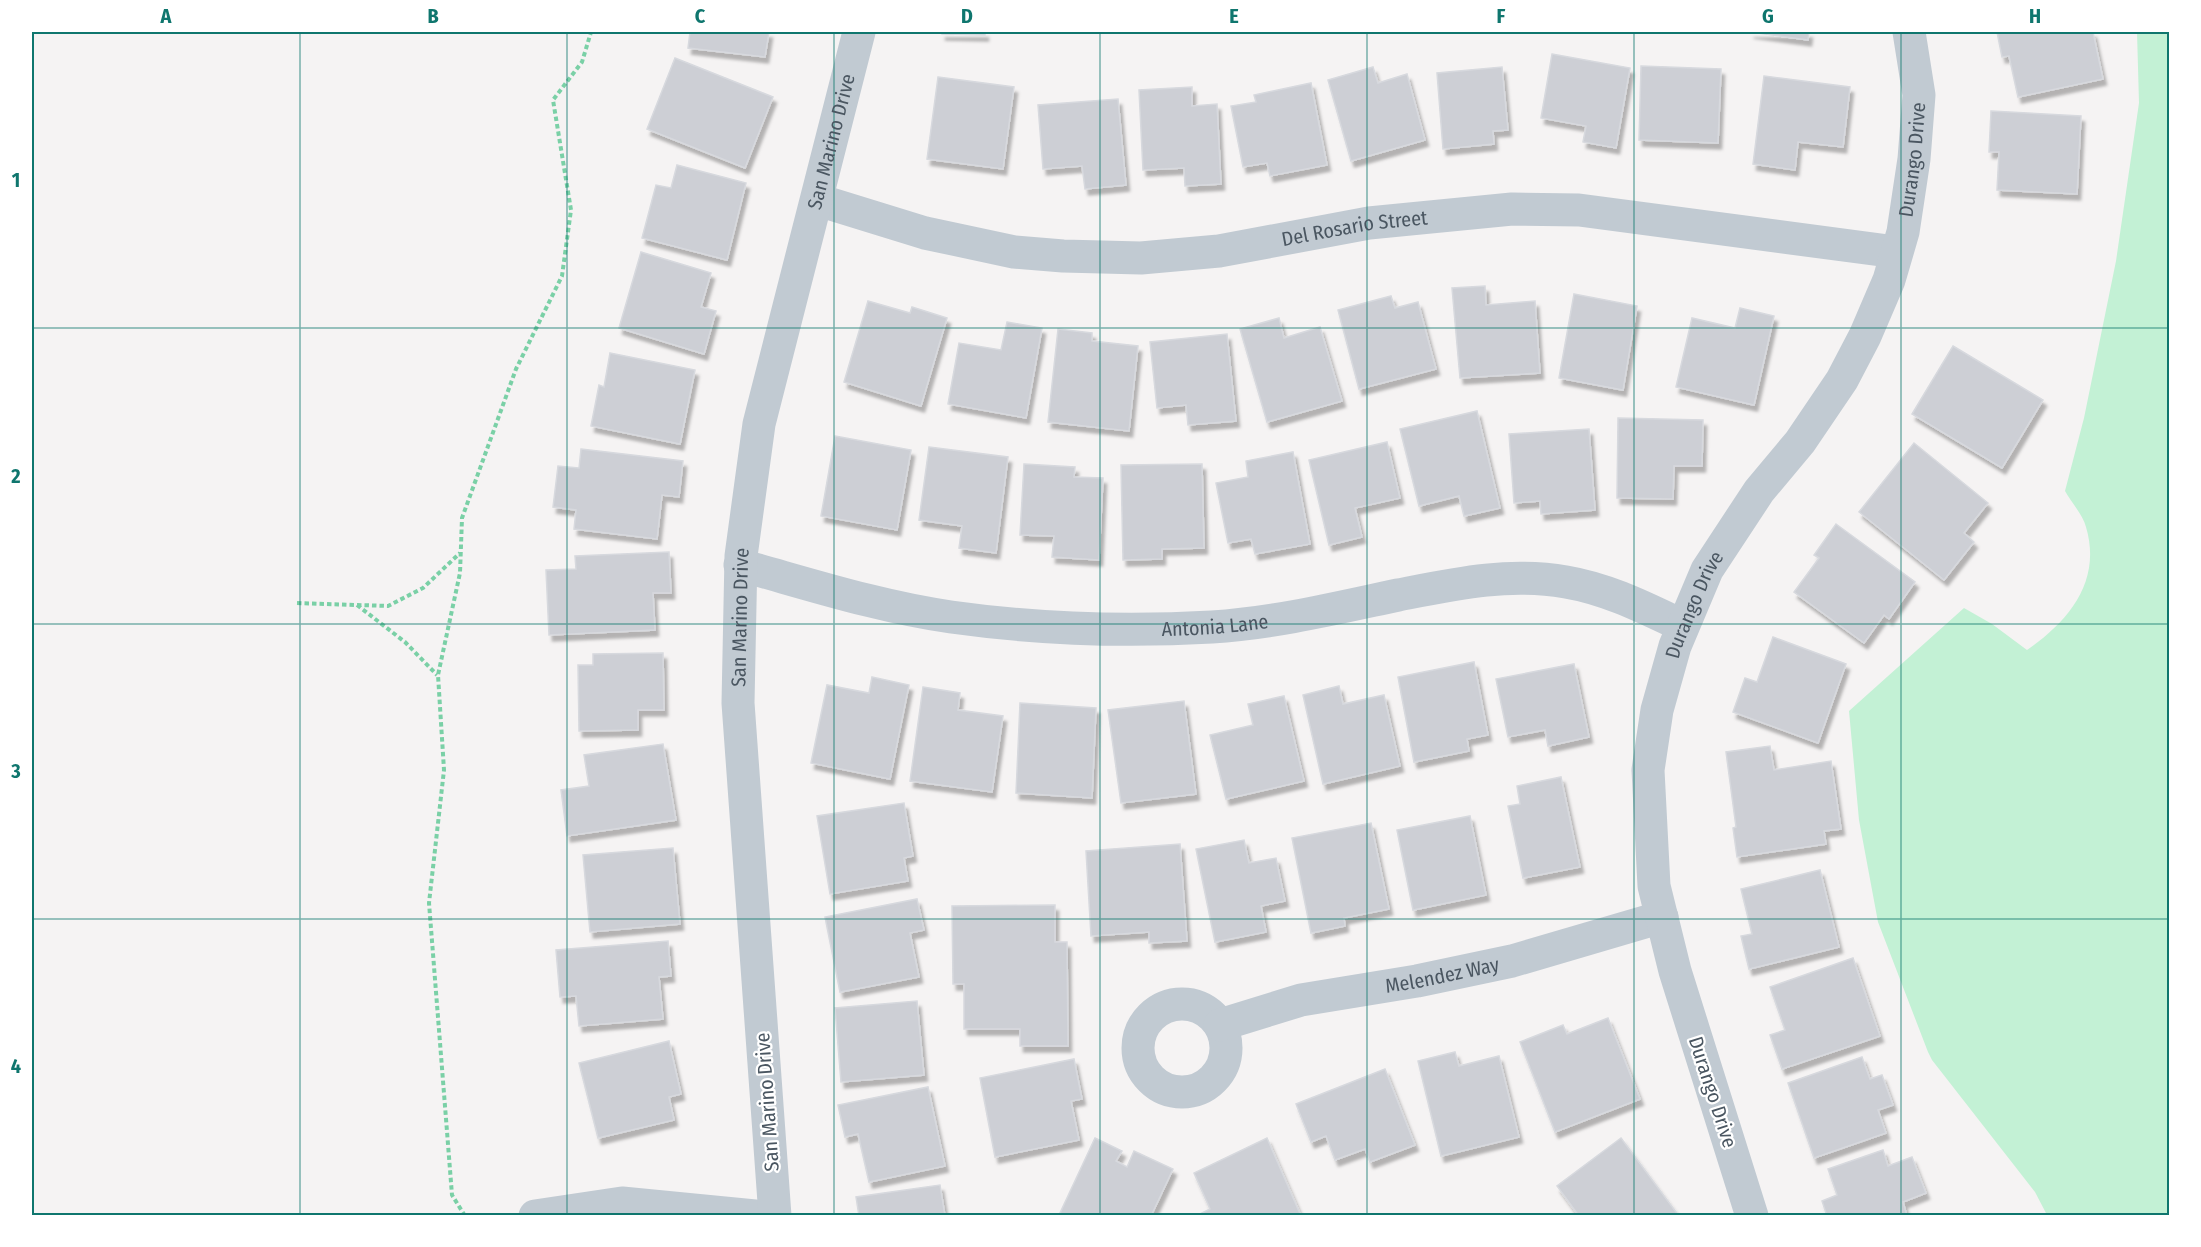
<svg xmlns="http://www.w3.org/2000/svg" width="2201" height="1247" font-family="'Fira Sans Condensed',sans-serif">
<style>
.green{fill:#c3f1d5}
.building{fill:#cdcfd5;stroke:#d7d9de;stroke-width:1.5;filter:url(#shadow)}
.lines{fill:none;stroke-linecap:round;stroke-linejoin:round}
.path{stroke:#7ad0a6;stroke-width:4;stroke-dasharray:4.5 3;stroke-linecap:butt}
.minor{stroke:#c1cad2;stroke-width:33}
.grid{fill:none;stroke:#0f766e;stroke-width:1.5;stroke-opacity:0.55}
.labels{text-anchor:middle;stroke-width:4.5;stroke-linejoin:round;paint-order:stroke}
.street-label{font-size:20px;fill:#4a5661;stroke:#fff}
.neatline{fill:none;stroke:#0f766e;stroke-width:2}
.grid-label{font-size:20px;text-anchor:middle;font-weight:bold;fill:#0f766e}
</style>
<defs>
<filter id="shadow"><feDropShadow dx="3.5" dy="6" stdDeviation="1.5" flood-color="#0004"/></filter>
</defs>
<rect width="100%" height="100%" fill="#f5f3f3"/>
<!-- green -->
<path class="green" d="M2137 32H2170L2169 1215H2047L2035 1192 1932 1060 1928 1052 1878 922 1859 820 1849 711 1964 608 1992 624 2027 650C2069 621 2102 581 2086 527 2083 515 2071 502 2065 491L2084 418 2116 261 2139 103Z"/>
<!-- building -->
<g class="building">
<path d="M690 32H769L765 57 688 48Z"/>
<path d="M942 32H985V35L942 34Z"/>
<path d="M1750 32H1809L1808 40Z"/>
<path d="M1997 32H2093L2103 79 2018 97 2009 56 2002 57Z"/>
<path d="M1552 54 1630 68 1616 148 1583 142 1586 126 1541 118Z"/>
<path d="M675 58 773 97 745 168 647 129Z"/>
<path d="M1641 66 1721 69 1718 143 1639 140Z"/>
<path d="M1373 67 1378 83 1407 74 1425 140 1351 161 1328 80Z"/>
<path d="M1502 67 1508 130 1493 131 1494 144 1443 149 1437 73Z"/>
<path d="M1764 76 1850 87 1843 147 1798 142 1795 170 1753 164Z"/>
<path d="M938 77 1014 87 1003 169 927 159Z"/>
<path d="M1311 83 1327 165 1270 176 1267 163 1243 167 1231 106 1256 102 1254 95Z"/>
<path d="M1192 87V106L1217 104 1221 184 1185 186 1184 168 1143 170 1139 90Z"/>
<path d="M1118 99 1126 185 1085 189 1082 166 1043 169 1038 105Z"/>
<path d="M1991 111 2081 116 2077 194 1997 190 1999 152H1989Z"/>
<path d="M677 165 746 183 727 260 642 238 656 185 671 188Z"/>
<path d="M641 252 711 273 701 307 716 311 704 354 619 328Z"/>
<path d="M1485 286 1486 305 1535 301 1540 373 1460 378 1452 288Z"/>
<path d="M1574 294 1637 306 1623 390 1559 378Z"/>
<path d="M1391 296 1395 308 1418 302 1436 369 1359 389 1338 310Z"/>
<path d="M868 301 910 313 912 307 947 318 921 406 844 382Z"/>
<path d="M1740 308 1774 316 1754 405 1676 387 1692 318 1735 328Z"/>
<path d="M1279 318 1284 338 1320 327 1342 401 1267 422 1240 329Z"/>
<path d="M1007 322 1042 328 1026 418 948 404 959 343 1001 350Z"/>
<path d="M1058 329 1092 333V341L1138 346 1129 431 1048 422Z"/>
<path d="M1227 334 1236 421 1188 425 1186 405 1157 408 1150 342Z"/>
<path d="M1953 346 2043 400 2002 468 1912 414Z"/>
<path d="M610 353 695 370 680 444 591 426 599 385 604 387Z"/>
<path d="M1477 411 1500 508 1464 516 1459 496 1419 506 1400 429Z"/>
<path d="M1618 418 1703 420 1702 466H1674L1673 499 1617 498Z"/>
<path d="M1589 429 1595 510 1541 514 1540 501 1514 503 1509 434Z"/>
<path d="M835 436 911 450 897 530 821 516Z"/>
<path d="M1387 442 1400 498 1355 508 1362 537 1329 545 1309 460Z"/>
<path d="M1914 443 1988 503 1964 533 1974 542 1944 580 1859 512Z"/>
<path d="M929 447 1008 457 996 553 959 548 962 526 919 520Z"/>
<path d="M581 449 683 461 679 497 662 495 657 539 574 529 576 510 553 507 558 466 579 468Z"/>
<path d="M1293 452 1310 544 1255 554 1251 539 1228 543 1216 483 1248 477 1246 461Z"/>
<path d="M1024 464 1075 467 1074 477 1103 478 1099 560 1052 557 1054 536 1020 535Z"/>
<path d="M1202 464 1204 548 1162 549V559L1123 560 1121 465Z"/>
<path d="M1836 524 1915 582 1889 619 1884 615 1864 643 1794 592 1819 558 1814 555Z"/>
<path d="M669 552 671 593H653L655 630 549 635 546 570 576 569 575 556Z"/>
<path d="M1773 637 1846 664 1818 743 1733 712 1745 678 1757 682Z"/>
<path d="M663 653 664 710H638V730L579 731 578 665H593V654Z"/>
<path d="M1474 662 1488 735 1467 739 1469 751 1414 762 1398 677Z"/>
<path d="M1574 664 1589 737 1548 746 1545 730 1508 737 1496 679Z"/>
<path d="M872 677 909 685 890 779 811 763 827 685 869 693Z"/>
<path d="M1339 686 1343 704 1384 695 1400 766 1323 784 1303 695Z"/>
<path d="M923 687 960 693 958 710 1003 716 992 792 910 781Z"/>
<path d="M1284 696 1304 781 1226 799 1210 735 1253 725 1248 704Z"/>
<path d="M1184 701 1196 794 1121 803 1108 710Z"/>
<path d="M1020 703 1096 708 1092 798 1016 793Z"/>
<path d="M663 744 676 820 567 836 561 790 589 786 584 755Z"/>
<path d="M1770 746 1774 770 1831 761 1841 829 1824 831 1826 844 1737 857 1733 828 1736 827 1726 752Z"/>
<path d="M1561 777 1580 867 1523 878 1508 806 1520 804 1517 786Z"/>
<path d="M904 803 913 856 904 858 908 881 830 894 817 816Z"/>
<path d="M1470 816 1486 895 1413 910 1397 830Z"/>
<path d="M1371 823 1389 909 1344 918 1345 926 1311 933 1292 838Z"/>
<path d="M1244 840 1249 863 1276 858 1285 901 1261 906 1266 932 1215 942 1196 849Z"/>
<path d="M1180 844 1187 941 1149 943V932L1091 936 1086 851Z"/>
<path d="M673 848 680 924 590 932 583 855Z"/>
<path d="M1820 870 1839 947 1749 969 1741 936 1752 934 1741 889Z"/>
<path d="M917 899 924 930 910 933 919 977 840 992 825 917Z"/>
<path d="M1055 905V942H1067L1068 1046H1020V1029H964V984H953L952 906Z"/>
<path d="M668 941 671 976 659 977 663 1019 579 1026 576 996 560 997 556 950Z"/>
<path d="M1853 958 1880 1036 1782 1069 1770 1035 1785 1030 1770 987Z"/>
<path d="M917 1001 924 1075 841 1082 835 1008Z"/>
<path d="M1608 1018 1640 1099 1555 1132 1520 1042 1563 1025 1567 1034Z"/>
<path d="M669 1041 681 1094 669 1097 674 1120 598 1138 579 1063Z"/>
<path d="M1455 1052 1459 1066 1499 1056 1519 1137 1441 1156 1418 1061Z"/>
<path d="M1862 1057 1870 1079 1882 1075 1893 1105 1878 1110 1886 1133 1814 1158 1788 1083Z"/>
<path d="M1074 1059 1082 1099 1071 1101 1079 1140 995 1157 980 1078Z"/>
<path d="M1385 1069 1415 1145 1370 1162 1365 1149 1335 1160 1326 1136 1311 1142 1296 1104Z"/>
<path d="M928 1087 945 1166 869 1182 858 1134 845 1137 838 1105Z"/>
<path d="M1095 1138 1122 1151 1116 1161 1127 1167 1134 1151 1173 1169 1151 1216H1066L1060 1213Z"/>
<path d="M1267 1138 1301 1216H1196L1210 1209 1194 1173Z"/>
<path d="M1621 1138 1679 1216H1579L1557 1186Z"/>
<path d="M1883 1150 1888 1166 1912 1157 1926 1193 1903 1202 1907 1216H1827L1822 1201 1837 1195 1828 1169Z"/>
<path d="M940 1185 945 1216H859L856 1197Z"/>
</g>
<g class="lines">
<!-- path -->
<g class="path">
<path d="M297 603 388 606 423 588 460 553"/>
<path d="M357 605 405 642 437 675"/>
<path d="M465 1216 452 1195 429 903 444 770 438 675 460 573 462 518 516 369 562 276 571 210 553 100 582 62 591 32"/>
</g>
<!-- minor -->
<g class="minor">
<path id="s1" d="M818 200 925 233 1014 252 1063 256 1141 258 1219 251 1369 223 1512 209 1579 210 1896 252"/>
<path id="s2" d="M740 565C809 584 880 607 951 617 1037 629 1126 632 1212 627 1275 623 1337 608 1398 595 1454 584 1508 572 1566 582 1608 589 1645 608 1683 626"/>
<circle cx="1182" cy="1048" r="44"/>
<path id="s3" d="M1220 1025 1301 1000 1417 981 1512 961 1662 917"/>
<path d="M535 1216 622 1203 755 1216"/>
<path id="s4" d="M775 1216 738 703 741 556 759 424 859 32"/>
<path id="s5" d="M1752 1216 1675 971 1654 886 1648 770 1657 710 1675 646 1707 570 1759 491 1800 442 1842 380 1865 336 1889 280 1903 232 1914 159 1919 95 1909 32"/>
</g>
</g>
<!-- grid -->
<path class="grid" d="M300 32V1216M567 32V1216M834 32V1216M1100 32V1216M1367 32V1216M1634 32V1216M1901 32V1216M32 328H2170M32 624H2170M32 919H2170"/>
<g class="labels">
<!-- street labels -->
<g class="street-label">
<text dy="7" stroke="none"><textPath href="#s4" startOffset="1086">San Marino Drive</textPath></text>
<text dy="7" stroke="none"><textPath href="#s5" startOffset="1137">Durango Drive</textPath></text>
<text dy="7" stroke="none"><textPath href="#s1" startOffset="546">Del Rosario Street</textPath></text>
<text dy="7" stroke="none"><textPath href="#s5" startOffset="633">Durango Drive</textPath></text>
<text dy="7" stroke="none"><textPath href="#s4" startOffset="600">San Marino Drive</textPath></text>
<text dy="7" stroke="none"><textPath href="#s2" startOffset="482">Antonia Lane</textPath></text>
<text dy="7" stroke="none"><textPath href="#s3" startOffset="228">Melendez Way</textPath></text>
<text transform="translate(1713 1092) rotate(72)" y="7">Durango Drive</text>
<text transform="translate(767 1102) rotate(-94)" y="7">San Marino Drive</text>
</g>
</g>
<!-- border -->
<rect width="2201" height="1247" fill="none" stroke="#ffffff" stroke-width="66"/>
<rect x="33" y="33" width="2135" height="1181" class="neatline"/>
<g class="grid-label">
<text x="166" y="23">A</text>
<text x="433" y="23">B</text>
<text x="700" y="23">C</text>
<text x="967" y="23">D</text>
<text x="1234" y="23">E</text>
<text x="1501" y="23">F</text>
<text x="1768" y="23">G</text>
<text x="2035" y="23">H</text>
<text x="16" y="187">1</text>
<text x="16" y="483">2</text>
<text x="16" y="778">3</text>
<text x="16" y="1073">4</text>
</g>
</svg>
